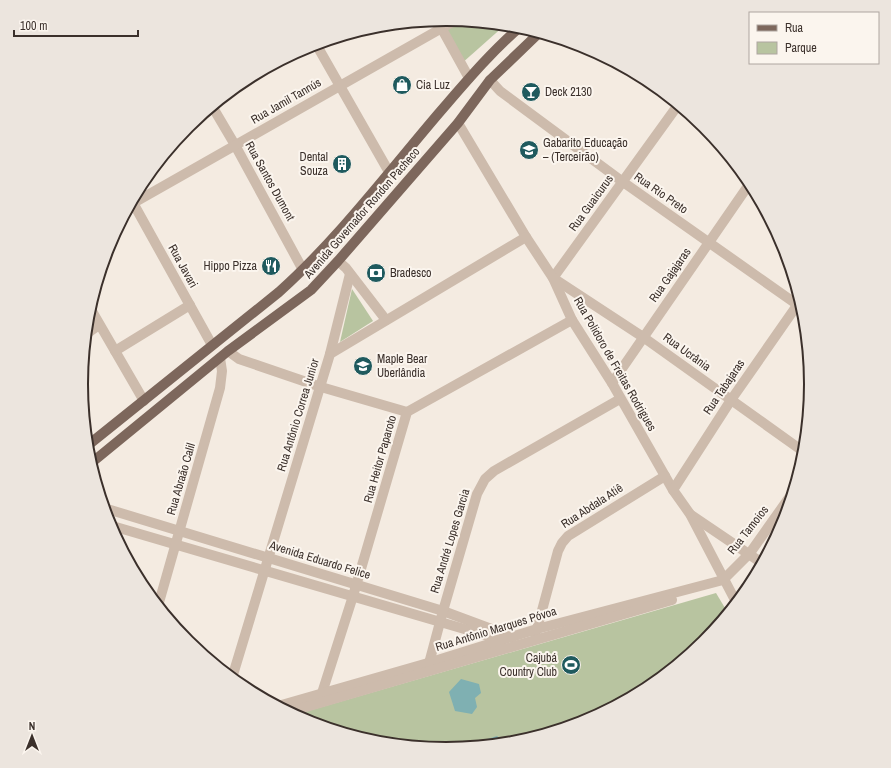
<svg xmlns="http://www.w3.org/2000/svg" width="891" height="768" font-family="'Archivo Narrow',sans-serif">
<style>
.green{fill:#b8c4a0}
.water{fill:#7fb0b2}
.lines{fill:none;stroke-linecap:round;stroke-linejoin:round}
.minor{stroke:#cdbbac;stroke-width:10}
.major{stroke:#7d675c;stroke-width:10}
.labels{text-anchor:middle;stroke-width:4;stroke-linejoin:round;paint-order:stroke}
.poi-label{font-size:12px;fill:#3b302b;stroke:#fbf5ee;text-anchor:start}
.street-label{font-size:12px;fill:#3b302b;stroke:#fbf5ee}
.rim{fill:none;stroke:#3b302b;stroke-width:2}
</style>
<rect width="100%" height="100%" fill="#f4ebe1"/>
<!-- green -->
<g class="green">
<path d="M456 20 505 25 461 64 441 28Z"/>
<path d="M352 289 373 321 340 342Z"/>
<path d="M716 593 728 613 703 642 648 688 585 721 516 742 445 749 374 742 306 721 294 715Z"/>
</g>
<!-- water -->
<g class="water">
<path d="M461 679 479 684 481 693 475 698 477 707 472 714 455 711 449 692Z"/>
<path d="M497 736 503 741 502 743 460 748Z"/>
</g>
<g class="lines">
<!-- minor -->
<g class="minor">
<path d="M437 20 469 78"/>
<path d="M316 44 389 172"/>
<path d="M490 80 500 91 623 182 802 308"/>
<path d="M678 105 553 278 643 337 804 452"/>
<path d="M212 106 235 145 303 270"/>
<path d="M458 123 526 237 553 278 572 320 612 383 673 490 690 514 736 602"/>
<path d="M132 201 212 345"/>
<path d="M130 205 456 20"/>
<path d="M338 261 346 268 386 320"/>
<path d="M89 306 144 401"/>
<path d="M85 335 99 325"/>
<path d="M115 351 190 305"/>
<path d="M228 351 239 359 321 387 407 412"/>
<path d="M330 354 350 274"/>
<path d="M612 383 750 183"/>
<path d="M673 490 731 400 800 301"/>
<path d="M104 508 443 611 513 637"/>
<path d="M691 515 762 563"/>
<path d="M109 525 502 640"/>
<path d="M158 606 220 388 222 371 220 358"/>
<path d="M535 634 537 629 558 551 562 543 568 536 665 476"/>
<path d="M428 667 443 611 477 494 485 479 494 471 620 399"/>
<path d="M232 678 330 354 526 237"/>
<path d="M322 693 353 596 407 412 572 320"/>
<path d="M278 706 428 663 537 629 723 580 750 553 791 495"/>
<path d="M289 712 672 600"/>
</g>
<!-- major -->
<g class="major">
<path d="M87 446 279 292C338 239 387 174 439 113 465 83 490 53 520 27"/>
<path d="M90 464 228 351 311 290 338 261 458 123 490 80 539 33"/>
</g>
</g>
<!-- icons -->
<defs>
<g id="shop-disc" transform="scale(1)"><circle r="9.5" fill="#1f5a5e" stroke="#fbf5ee"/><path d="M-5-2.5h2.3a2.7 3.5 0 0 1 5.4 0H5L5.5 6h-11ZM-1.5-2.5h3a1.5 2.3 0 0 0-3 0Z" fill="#fff"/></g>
<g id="bar-disc" transform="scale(1)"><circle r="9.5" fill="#1f5a5e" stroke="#fbf5ee"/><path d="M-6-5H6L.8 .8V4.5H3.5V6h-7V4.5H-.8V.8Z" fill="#fff"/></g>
<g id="university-disc" transform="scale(1)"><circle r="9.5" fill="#1f5a5e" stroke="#fbf5ee"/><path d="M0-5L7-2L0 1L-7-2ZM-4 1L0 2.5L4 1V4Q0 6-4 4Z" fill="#fff"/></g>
<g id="building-disc" transform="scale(1)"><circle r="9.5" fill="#1f5a5e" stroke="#fbf5ee"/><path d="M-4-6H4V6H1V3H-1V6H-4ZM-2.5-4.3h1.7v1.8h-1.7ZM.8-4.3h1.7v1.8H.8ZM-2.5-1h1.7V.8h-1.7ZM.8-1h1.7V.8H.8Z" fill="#fff"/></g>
<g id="restaurant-disc" transform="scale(1)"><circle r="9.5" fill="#1f5a5e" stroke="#fbf5ee"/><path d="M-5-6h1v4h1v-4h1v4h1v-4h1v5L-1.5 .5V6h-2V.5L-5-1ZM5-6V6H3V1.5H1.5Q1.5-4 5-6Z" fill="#fff"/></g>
<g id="bank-disc" transform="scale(1)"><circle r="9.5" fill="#1f5a5e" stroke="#fbf5ee"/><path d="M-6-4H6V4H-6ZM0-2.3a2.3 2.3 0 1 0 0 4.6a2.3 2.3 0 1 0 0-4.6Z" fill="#fff"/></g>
<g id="school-disc" transform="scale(1)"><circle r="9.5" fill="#1f5a5e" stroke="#fbf5ee"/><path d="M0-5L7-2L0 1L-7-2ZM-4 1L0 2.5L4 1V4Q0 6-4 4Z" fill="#fff"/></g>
<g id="stadium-disc" transform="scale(1)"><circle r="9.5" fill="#1f5a5e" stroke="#fbf5ee"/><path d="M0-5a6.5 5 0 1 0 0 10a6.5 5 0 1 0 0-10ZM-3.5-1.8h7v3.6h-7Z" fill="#fff"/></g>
</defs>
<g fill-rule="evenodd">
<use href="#shop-disc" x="402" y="85"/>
<use href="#bar-disc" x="531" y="92"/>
<use href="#university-disc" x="529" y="150"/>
<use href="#building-disc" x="342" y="164"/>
<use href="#restaurant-disc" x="271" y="266"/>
<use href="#bank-disc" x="376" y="273"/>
<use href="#school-disc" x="363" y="366"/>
<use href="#stadium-disc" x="571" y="665"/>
</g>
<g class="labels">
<!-- poi labels -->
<g class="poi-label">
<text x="416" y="89">Cia Luz</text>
<text x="545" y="96">Deck 2130</text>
<text x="543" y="147">Gabarito Educação<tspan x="543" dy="14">– (Terceirão)</tspan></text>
<text x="328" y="161" text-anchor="end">Dental<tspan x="328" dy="14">Souza</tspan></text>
<text x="257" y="270" text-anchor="end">Hippo Pizza</text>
<text x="390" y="277">Bradesco</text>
<text x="377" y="363">Maple Bear<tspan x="377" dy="14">Uberlândia</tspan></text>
<text x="557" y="662" text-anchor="end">Cajubá<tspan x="557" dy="14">Country Club</tspan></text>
</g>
<!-- street labels -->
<g class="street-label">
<text transform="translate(286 101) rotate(-30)" y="4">Rua Jamil Tannús</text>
<text transform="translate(270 181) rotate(61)" y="4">Rua Santos Dumont</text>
<text transform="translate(661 193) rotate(35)" y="4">Rua Rio Preto</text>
<text transform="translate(591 203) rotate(-54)" y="4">Rua Guaicurus</text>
<text transform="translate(362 213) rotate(-49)" y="4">Avenida Governador Rondon Pacheco</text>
<text transform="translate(183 266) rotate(61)" y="4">Rua Javari</text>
<text transform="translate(670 275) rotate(-55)" y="4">Rua Gajajaras</text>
<text transform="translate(687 352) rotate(36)" y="4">Rua Ucrânia</text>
<text transform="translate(615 364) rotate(60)" y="4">Rua Polidoro de Freitas Rodrigues</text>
<text transform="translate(724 387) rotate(-56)" y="4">Rua Tabajaras</text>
<text transform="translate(298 415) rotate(-73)" y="4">Rua Antônio Correa Junior</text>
<text transform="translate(380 459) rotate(-74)" y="4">Rua Heitor Paparoto</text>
<text transform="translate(181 479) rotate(-74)" y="4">Rua Abraão Calil</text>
<text transform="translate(592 506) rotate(-33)" y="4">Rua Abdala Atiê</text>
<text transform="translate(748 530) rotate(-52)" y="4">Rua Tamoios</text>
<text transform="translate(450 541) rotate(-73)" y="4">Rua André Lopes Garcia</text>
<text transform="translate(320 560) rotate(17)" y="4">Avenida Eduardo Felice</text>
<text transform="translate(496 629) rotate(-17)" y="4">Rua Antônio Marques Póvoa</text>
</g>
</g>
<!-- crop -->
<path d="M0 0H891V768H0ZM88 384a358 358 0 1 1 716 0a358 358 0 1 1-716 0Z" fill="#ece5de" fill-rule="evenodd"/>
<path class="rim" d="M88 384a358 358 0 1 1 716 0a358 358 0 1 1-716 0Z"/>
<!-- legend -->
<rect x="749" y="12" width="130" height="52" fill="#fbf5ee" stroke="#aea6a0"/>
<rect x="757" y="25" width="20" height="6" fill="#7d675c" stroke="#aea6a0"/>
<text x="785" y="32" font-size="12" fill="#3b302b">Rua</text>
<rect x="757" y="42" width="20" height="12" fill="#b8c4a0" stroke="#aea6a0"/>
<text x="785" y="52" font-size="12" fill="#3b302b">Parque</text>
<!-- north arrow -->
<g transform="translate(32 736)" stroke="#fbf5ee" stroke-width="3" paint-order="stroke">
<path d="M0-3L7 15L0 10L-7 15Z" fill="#3b302b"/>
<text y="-6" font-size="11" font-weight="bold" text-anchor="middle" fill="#3b302b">N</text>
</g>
<!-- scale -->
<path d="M14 30v6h124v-6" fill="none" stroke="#3b302b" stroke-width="2"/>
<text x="20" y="30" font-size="12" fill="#3b302b" stroke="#fbf5ee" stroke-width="3" paint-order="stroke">100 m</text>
</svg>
